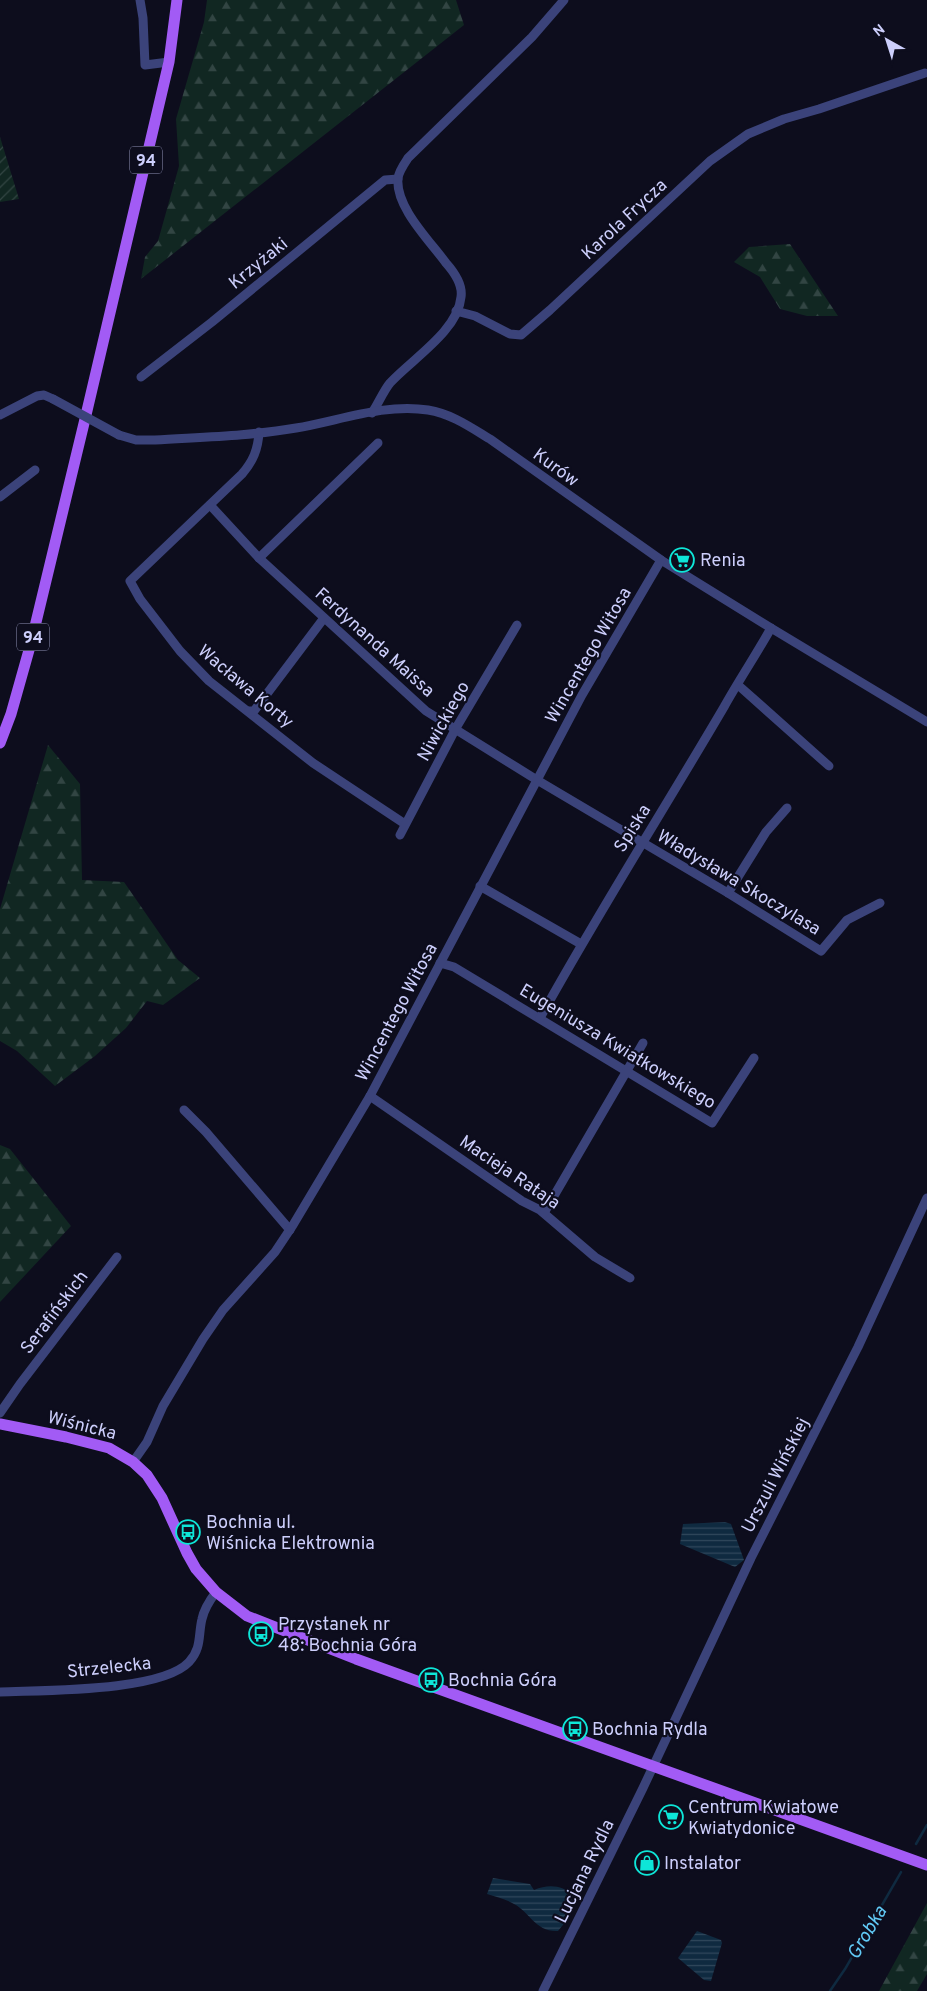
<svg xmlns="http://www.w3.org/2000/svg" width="927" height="1991" font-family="Overpass,sans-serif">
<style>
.forest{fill:url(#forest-firs)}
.garden{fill:url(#garden-furrows)}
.water{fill:url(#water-rules)}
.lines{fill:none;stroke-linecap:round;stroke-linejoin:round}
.stream{stroke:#0f2a40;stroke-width:2.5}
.minor{stroke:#3b437a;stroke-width:9}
.major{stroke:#a25bf5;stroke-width:11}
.minor-bridge{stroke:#3b437a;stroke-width:9}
.labels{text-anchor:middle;stroke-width:4.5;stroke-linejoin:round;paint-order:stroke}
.shield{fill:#0d0d1d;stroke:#9395b9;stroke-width:1}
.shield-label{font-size:16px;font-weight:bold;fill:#cdcffc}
.street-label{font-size:18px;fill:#cdcffc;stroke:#0d0d1d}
.poi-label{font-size:18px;fill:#cdcffc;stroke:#0d0d1d;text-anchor:start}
.water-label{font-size:19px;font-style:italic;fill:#61c9f5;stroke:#0d0d1d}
</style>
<defs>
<pattern id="forest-firs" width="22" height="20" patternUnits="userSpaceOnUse" patternTransform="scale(1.25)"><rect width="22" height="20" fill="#112722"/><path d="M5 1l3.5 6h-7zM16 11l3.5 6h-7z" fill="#324543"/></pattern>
<pattern id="garden-furrows" width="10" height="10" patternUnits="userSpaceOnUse" patternTransform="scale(1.25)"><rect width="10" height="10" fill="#112722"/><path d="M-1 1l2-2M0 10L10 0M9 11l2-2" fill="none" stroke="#324543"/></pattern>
<pattern id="water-rules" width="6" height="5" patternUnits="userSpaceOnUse" patternTransform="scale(1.25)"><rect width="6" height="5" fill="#0f2a40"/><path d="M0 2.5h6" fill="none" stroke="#31485c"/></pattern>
</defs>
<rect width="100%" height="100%" fill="#0d0d1d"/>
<!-- forest -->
<g class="forest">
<path d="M207 0H456L464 25 141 279 145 257 158 241 179 166 176 119 204 22Z"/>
<path d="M790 244 838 316H807L780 309 760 277 734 262 749 247Z"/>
<path d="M48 745 80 784 82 880 124 882 178 960 200 978 163 1005 147 1001 126 1028 95 1056 55 1086 17 1051 0 1041V909Z"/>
<path d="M0 1145 10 1149 71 1226 0 1302Z"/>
<path d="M927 1903V1974L917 1991H879Z"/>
</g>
<!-- garden -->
<path class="garden" d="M0 137 19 199 0 202Z"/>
<!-- water -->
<g class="water">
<path d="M725 1522 731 1524 744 1560 735 1567 680 1544 683 1524Z"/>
<path d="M493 1878 530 1884 534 1890C549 1884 562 1885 574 1896L567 1920 558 1931C535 1932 530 1912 514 1904 506 1899 496 1897 487 1894Z"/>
<path d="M697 1931 721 1940 722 1943 711 1981 704 1980 678 1958Z"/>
</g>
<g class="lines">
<!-- stream -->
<g class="stream">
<path d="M916 1844 927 1825"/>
<path d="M830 1991 845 1969 901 1872"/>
</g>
<!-- minor -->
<g class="minor">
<path d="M140 0 143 18 145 65 169 62"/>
<path d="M456 311 475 316 510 334 521 335 550 310 710 161 748 134 784 119 819 109 925 73"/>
<path d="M141 377 212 322 385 180 398 179"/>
<path d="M372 413C378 404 384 390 390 383 412 359 458 331 461 297 463 284 454 272 446 263 430 241 395 207 398 178 399 171 404 164 408 158L532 37 564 0"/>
<path d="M0 415 37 396 44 395 53 399"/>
<path d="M259 432C258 450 253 461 242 474L130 581 140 599 180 651 209 681 313 763 405 824"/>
<path d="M119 435 136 440H155C202 437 250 436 296 428 338 421 385 403 428 410 452 414 470 427 490 439L661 560 771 628 927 722"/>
<path d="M0 497 35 470"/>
<path d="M210 505 259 558 426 711 537 780 728 893 821 951 847 920 880 903"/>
<path d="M259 558 378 443"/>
<path d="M738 685 829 766"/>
<path d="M249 711H254L324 618"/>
<path d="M400 835 456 728 517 625"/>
<path d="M480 886 581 944"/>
<path d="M728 893 766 832 787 808"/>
<path d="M440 963 454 967 712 1123 754 1058"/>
<path d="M540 1018C598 913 663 811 724 707 739 680 756 655 771 628"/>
<path d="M370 1096 522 1201 540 1210 595 1257 630 1278"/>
<path d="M184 1110 206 1132 290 1230"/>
<path d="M544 1213 643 1043"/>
<path d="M0 1413 20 1384 117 1257"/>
<path d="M133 1462 147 1442 163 1406 203 1339 223 1310 275 1252 293 1225 370 1096 582 695 661 560"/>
<path d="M0 1692C43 1690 161 1692 189 1662 202 1648 198 1635 202 1619 204 1609 210 1600 216 1592"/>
<path d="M543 1991 643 1788 751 1558 858 1347 927 1198"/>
</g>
<!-- major -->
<g class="major">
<path d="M0 743 11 714 31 643 86 415 169 62 177 0"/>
<path d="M0 1424 66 1437 109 1448 133 1462 147 1475 162 1498 187 1553 196 1569 216 1592 247 1616 356 1659 927 1865"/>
</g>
<!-- minor-bridge -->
<path class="minor-bridge" d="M53 399 119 435"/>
</g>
<!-- icons -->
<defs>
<g id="supermarket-ring" transform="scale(1.25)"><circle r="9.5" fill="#0d0d1d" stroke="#0ee6d8" stroke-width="1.5"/><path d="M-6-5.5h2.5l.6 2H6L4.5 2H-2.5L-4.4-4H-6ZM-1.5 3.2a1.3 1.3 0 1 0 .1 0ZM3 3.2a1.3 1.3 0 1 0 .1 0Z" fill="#0ee6d8"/></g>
<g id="bus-ring" transform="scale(1.25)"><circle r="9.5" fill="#0d0d1d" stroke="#0ee6d8" stroke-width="1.5"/><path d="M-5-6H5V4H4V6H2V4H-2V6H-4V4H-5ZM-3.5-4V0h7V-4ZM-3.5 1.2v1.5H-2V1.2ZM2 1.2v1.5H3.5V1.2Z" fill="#0ee6d8"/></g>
<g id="shop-ring" transform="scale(1.25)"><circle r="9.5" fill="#0d0d1d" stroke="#0ee6d8" stroke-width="1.5"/><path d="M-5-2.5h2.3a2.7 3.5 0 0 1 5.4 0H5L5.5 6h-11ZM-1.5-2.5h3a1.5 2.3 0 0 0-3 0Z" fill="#0ee6d8"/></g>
</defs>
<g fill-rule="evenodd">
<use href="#supermarket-ring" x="682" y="560"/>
<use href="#bus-ring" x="188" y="1532"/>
<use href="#bus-ring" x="261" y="1634"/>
<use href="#bus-ring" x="431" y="1680"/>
<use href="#bus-ring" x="575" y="1729"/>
<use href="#supermarket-ring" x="671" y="1817"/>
<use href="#shop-ring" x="647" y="1863"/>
</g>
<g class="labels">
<!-- shield labels -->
<g class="shield">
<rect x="130" y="146.5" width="32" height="27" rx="4"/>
<rect x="17" y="623.5" width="32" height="27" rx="4"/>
</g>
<g class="shield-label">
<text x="146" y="166">94</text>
<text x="33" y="643">94</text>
</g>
<!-- street labels -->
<g class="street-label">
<text transform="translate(624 219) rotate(-43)" y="6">Karola Frycza</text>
<text transform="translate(258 263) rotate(-39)" y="6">Krzyżaki</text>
<text transform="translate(556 467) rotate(36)" y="6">Kurów</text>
<text transform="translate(375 642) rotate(42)" y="6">Ferdynanda Maissa</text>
<text transform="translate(588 655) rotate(-60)" y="6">Wincentego Witosa</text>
<text transform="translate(246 686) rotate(40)" y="6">Wacława Korty</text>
<text transform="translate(443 721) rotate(-61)" y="6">Niwickiego</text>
<text transform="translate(632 828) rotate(-58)" y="6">Spiska</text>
<text transform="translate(739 882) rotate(31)" y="6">Władysława Skoczylasa</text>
<text transform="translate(396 1012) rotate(-62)" y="6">Wincentego Witosa</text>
<text transform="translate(618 1046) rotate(31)" y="6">Eugeniusza Kwiatkowskiego</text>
<text transform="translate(510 1172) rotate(34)" y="6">Macieja Rataja</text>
<text transform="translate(54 1312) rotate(-53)" y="6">Serafińskich</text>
<text transform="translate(82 1425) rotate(14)" y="6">Wiśnicka</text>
<text transform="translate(775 1475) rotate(-63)" y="6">Urszuli Wińskiej</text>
<text transform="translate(109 1667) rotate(-6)" y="6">Strzelecka</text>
<text transform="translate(584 1871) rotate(-64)" y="6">Lucjana Rydla</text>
</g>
<!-- poi labels -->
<g class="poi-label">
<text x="700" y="566">Renia</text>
<text x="206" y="1528">Bochnia ul.<tspan x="206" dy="21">Wiśnicka Elektrownia</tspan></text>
<text x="278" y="1630">Przystanek nr<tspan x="278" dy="21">48: Bochnia Góra</tspan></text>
<text x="448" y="1686">Bochnia Góra</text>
<text x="592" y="1735">Bochnia Rydla</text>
<text x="688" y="1813">Centrum Kwiatowe<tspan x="688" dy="21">Kwiatydonice</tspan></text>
<text x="664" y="1869">Instalator</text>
</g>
<!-- water labels -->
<g class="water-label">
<text transform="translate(866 1932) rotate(-59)" y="7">Grobka</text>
</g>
</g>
<!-- north arrow -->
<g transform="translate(887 40) rotate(321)" stroke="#0d0d1d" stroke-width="4" paint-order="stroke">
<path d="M0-4L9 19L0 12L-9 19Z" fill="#cdcffc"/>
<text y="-8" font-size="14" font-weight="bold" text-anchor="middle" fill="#cdcffc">N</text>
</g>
</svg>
